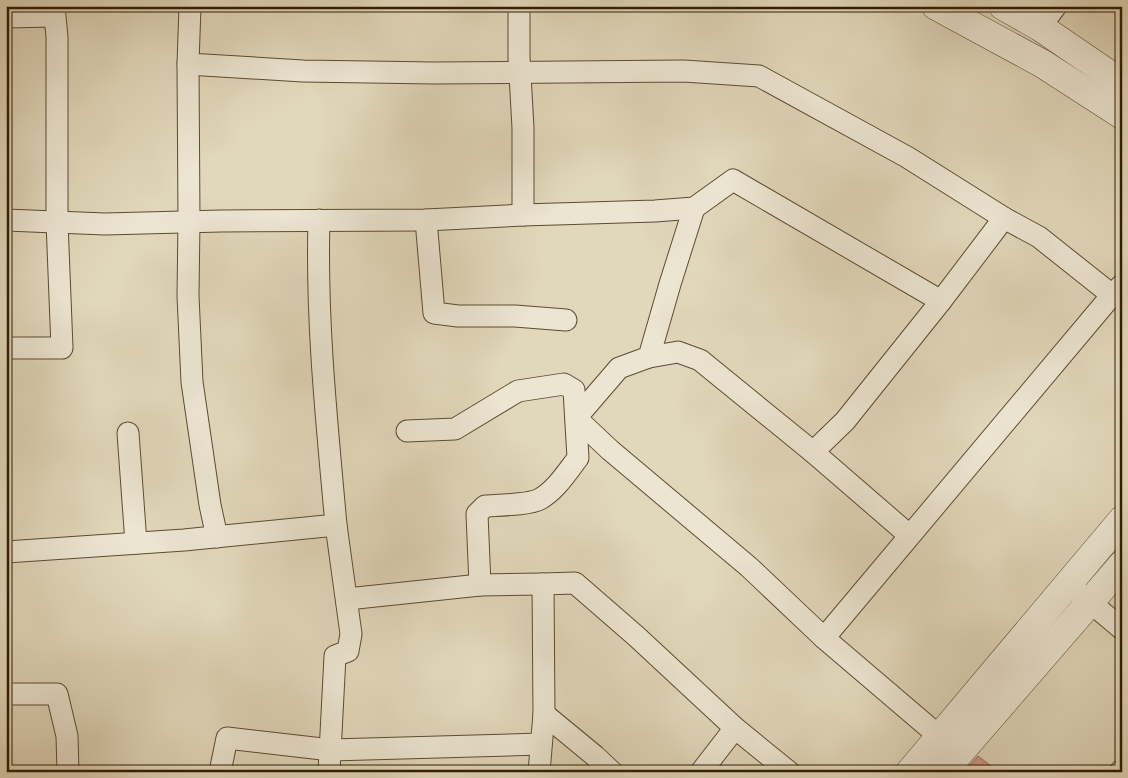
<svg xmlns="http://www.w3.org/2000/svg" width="1128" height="778" font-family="'Libre Bodoni',serif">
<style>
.building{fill:#ce9886;stroke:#906a5e}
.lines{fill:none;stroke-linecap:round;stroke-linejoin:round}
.minor-casing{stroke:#5d4b32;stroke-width:23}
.tertiary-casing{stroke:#5d4b32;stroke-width:29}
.minor{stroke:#ece5d2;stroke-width:21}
.tertiary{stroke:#ece5d2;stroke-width:28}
</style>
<rect width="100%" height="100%" fill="#e1d7ba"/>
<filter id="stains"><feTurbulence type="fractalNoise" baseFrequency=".004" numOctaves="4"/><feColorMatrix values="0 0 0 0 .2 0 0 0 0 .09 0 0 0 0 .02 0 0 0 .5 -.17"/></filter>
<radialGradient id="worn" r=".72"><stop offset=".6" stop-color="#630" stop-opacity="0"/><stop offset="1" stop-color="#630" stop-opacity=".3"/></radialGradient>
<!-- building -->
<g class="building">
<path d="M978 756 999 772H964Z"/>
<path d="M720 764 729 772H714Z"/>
</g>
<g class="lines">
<!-- minor casing -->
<g class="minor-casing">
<g id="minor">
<path d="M190 6 188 64 303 71 434 73 684 71 759 76 907 157 1004 218"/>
<path d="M519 6V57L523 128V215"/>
<path d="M6 17 54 16"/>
<path d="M1040 27 1056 6"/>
<path d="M188 64 189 221 188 296 192 382 210 505 217 537"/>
<path d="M694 208 670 284 649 357 619 368 576 418 610 450 749 567 824 638 940 737"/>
<path d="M6 220 105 224 221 221 426 220 523 215 655 211 694 208 733 180 941 301"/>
<path d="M426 220 434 313 458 316H515L566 320"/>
<path d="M6 348H62L57 222V37L54 6"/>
<path d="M649 357 678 352 700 360 813 452 845 421 941 301 1004 218 1039 237 1112 295 1122 285"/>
<path d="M407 431 455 429 518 391 564 384 574 390 578 458C567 472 556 490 540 499 529 505 498 505 485 506L477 514 480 585 543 584"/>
<path d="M128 433 136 543"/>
<path d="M813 452 909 535"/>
<path d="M6 552 184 540 336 525C327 424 316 322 319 220"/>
<path d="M1078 592 1122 629"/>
<path d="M347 599 480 585"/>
<path d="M824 638 1112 295"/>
<path d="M6 694H57L67 736 68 772"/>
<path d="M544 714 595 756 612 772"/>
<path d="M220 772 227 738 331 750 541 744"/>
<path d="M329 772 335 656 348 651 351 634 336 525"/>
<path d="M539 772 544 714 543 584 575 583 636 636 735 728 789 772"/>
<path d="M701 772 735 728"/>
<path d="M1120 772 1122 770"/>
</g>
</g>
<!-- tertiary casing -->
<g class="tertiary-casing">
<g id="tertiary">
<path d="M936 6 1043 64 1122 115"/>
<path d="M1003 6 1040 27 1122 83"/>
<path d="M910 772 1122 520"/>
<path d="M943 772 1122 565"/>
</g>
</g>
<!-- minor -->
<use href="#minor" class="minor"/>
<!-- tertiary -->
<use href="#tertiary" class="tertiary"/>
</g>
<!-- margin -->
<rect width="1128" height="778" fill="none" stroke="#e1d7ba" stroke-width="25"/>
<rect x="8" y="8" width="1113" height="763" fill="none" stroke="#311c04" stroke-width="2.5"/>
<rect x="12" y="12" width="1103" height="753" fill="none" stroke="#311c04"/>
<rect width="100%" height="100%" filter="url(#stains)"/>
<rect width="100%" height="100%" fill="url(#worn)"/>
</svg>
